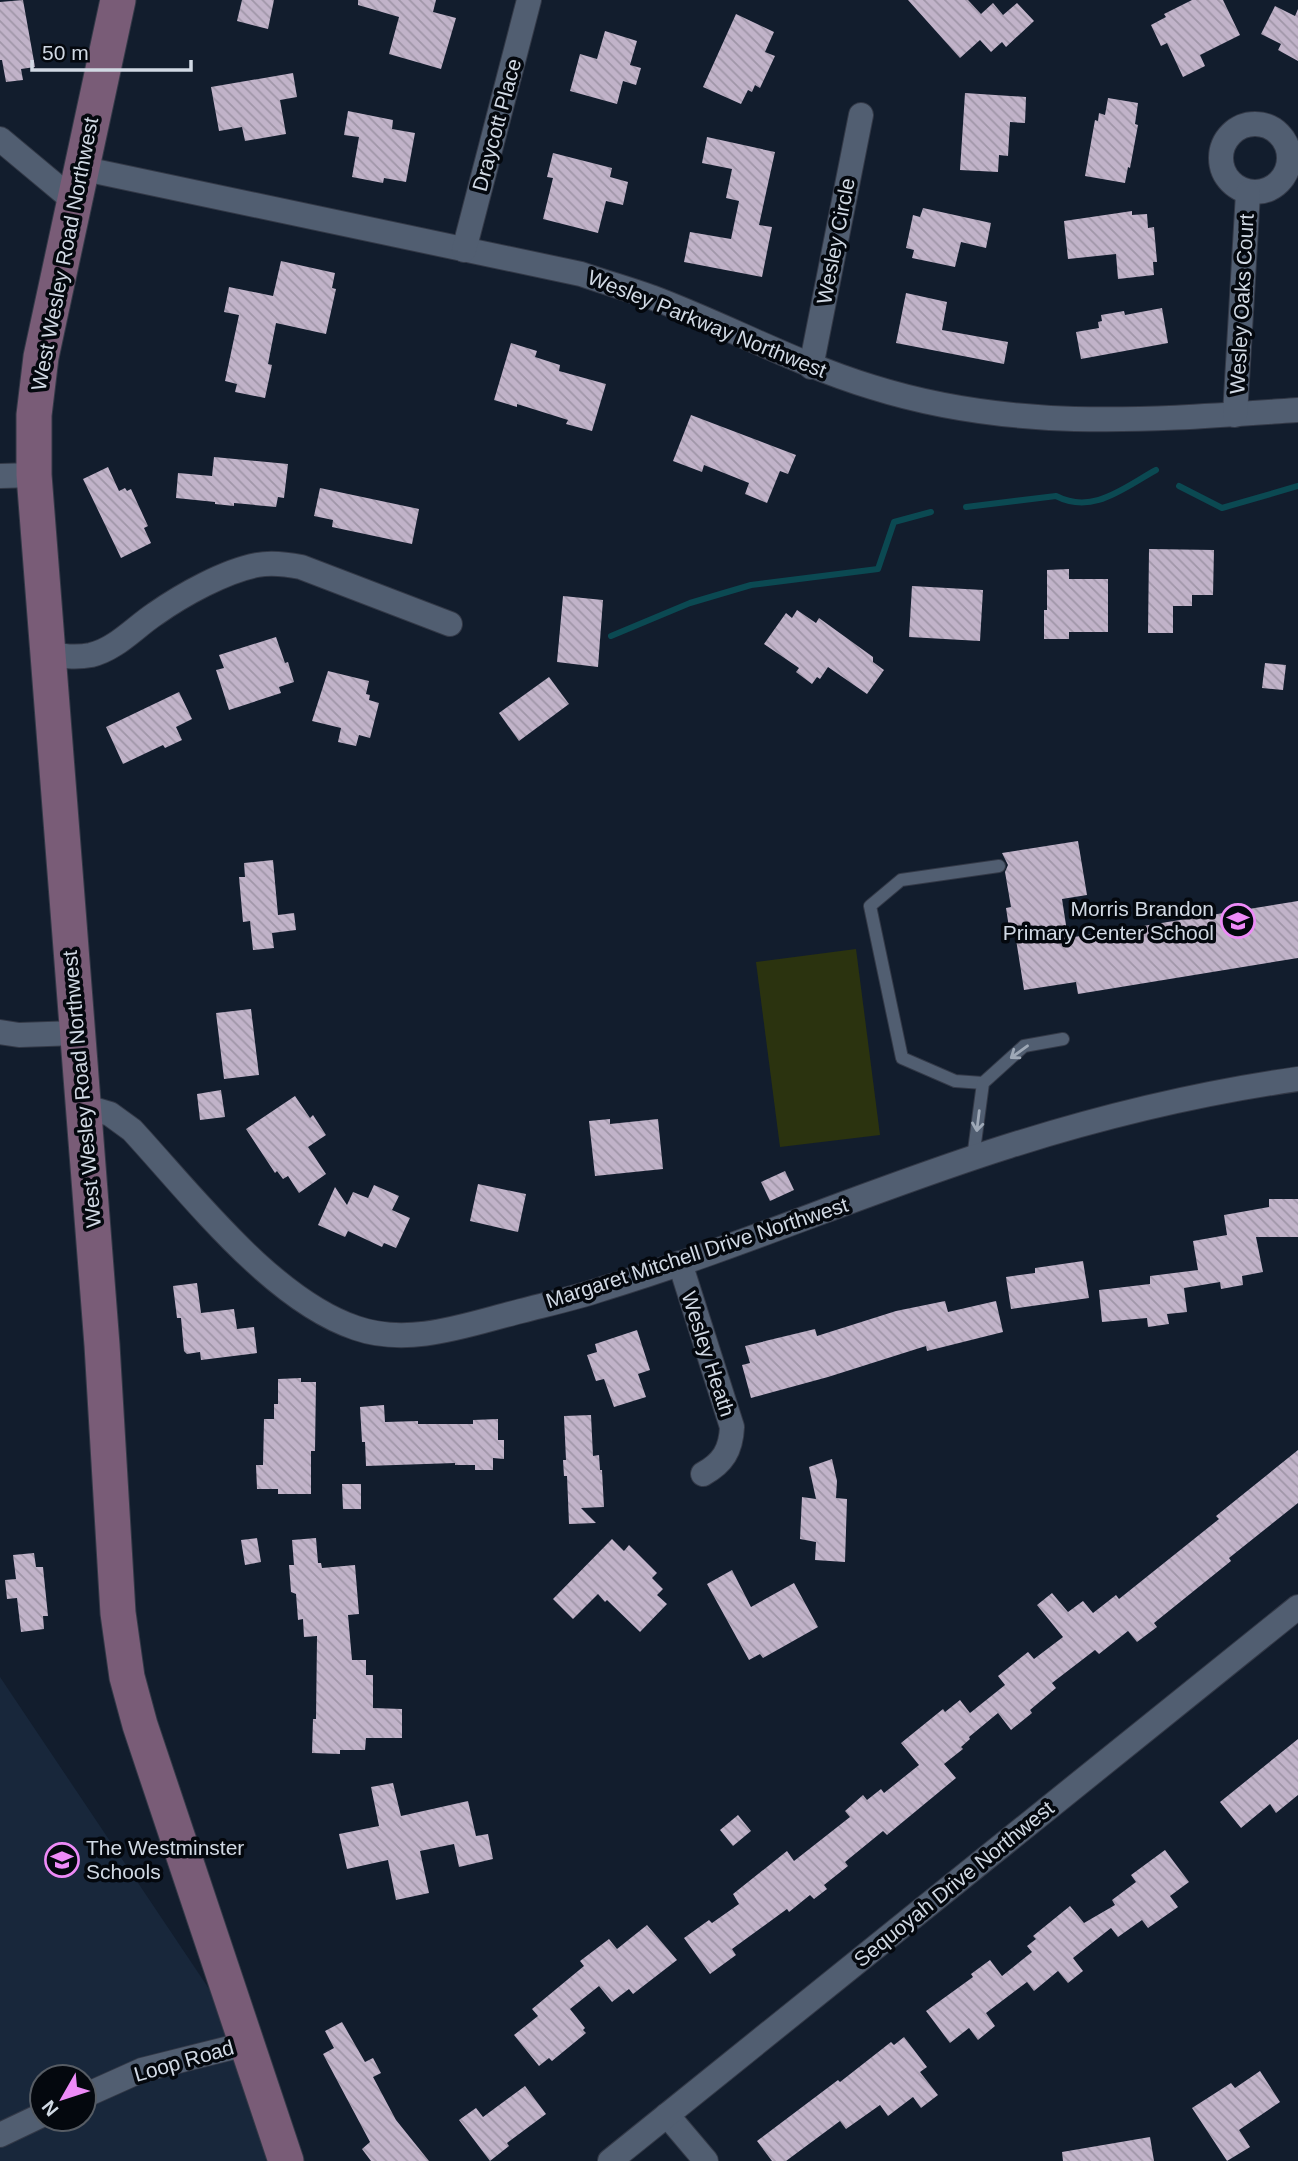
<svg xmlns="http://www.w3.org/2000/svg" width="1298" height="2161" font-family="Helvetica,sans-serif">
<style>
.built{fill:#18273b;fill-rule:evenodd}
.green{fill:#2b330f}
.lines{fill:none;stroke-linecap:round;stroke-linejoin:round}
.stream{stroke:#0b4952;stroke-width:6}
.building{fill:url(#building-back-hatch)}
.lane-casing{stroke:#333947;stroke-width:14}
.street-casing{stroke:#333947;stroke-width:26}
.secondary-casing{stroke:#333947;stroke-width:37}
.lane{stroke:#515e71;stroke-width:12}
.street{stroke:#515e71;stroke-width:24}
.secondary{stroke:#795c77;stroke-width:35}
.oneway{stroke:#9ea8b6}
.labels{text-anchor:middle;stroke-width:7;stroke-linejoin:round;paint-order:stroke}
.street-label{font-size:21px;fill:#d1d9e4;stroke:#04080e}
.poi-label{font-size:21px;fill:#d1d9e4;stroke:#04080e;text-anchor:end}
</style>
<defs>
<pattern id="building-back-hatch" width="6" height="6" patternUnits="userSpaceOnUse" patternTransform="scale(1.75)"><rect width="6" height="6" fill="#c1b3c9"/><path d="M-1 5l2 2M0 0l6 6M5-1l2 2" fill="none" stroke="#a096a8"/></pattern>
</defs>
<rect width="100%" height="100%" fill="#121d2d"/>
<!-- built -->
<path class="built" d="M0 1677 246 2044 287 2161H0ZM42 2077H84V2119H42Z"/>
<!-- green -->
<path class="green" d="M856 949 880 1135 780 1147 756 962Z"/>
<g class="lines">
<!-- stream -->
<g class="stream">
<path d="M1179 486 1222 508 1298 486"/>
<path d="M966 507 1056 496C1093 515 1123 488 1156 470"/>
<path d="M611 636 690 603 751 585 878 569 894 522 931 512"/>
</g>
</g>
<!-- building -->
<g class="building">
<path d="M23 0 35 67 21 69 23 80 6 82 2 60H0V2Z"/>
<path d="M242 0H274L268 29 237 21Z"/>
<path d="M358 0H436L433 12 456 18 441 69 389 54 399 17 358 5Z"/>
<path d="M908 0H968L981 14 993 3 1003 15 1017 3 1034 21 1006 47 1002 42 991 52 980 40 960 58Z"/>
<path d="M1192 0H1223L1240 35 1200 55 1205 66 1183 77 1167 43 1161 46 1151 25 1166 17 1164 14Z"/>
<path d="M1275 6 1295 16 1298 9V61L1278 50 1281 44 1261 34Z"/>
<path d="M736 14 774 32 765 52 775 56 760 88 755 85 752 92 748 90 741 104 703 87Z"/>
<path d="M605 31 637 41 630 65 641 68 636 85 623 81 617 104 570 91 580 54 597 59Z"/>
<path d="M293 73 297 97 280 100 286 134 245 141 242 127 219 131 211 87Z"/>
<path d="M965 93 1026 97 1025 123 1010 122 1008 156 999 155 998 172 960 170Z"/>
<path d="M1108 98 1138 103 1135 124 1138 125 1130 168 1128 167 1125 183 1085 176 1095 120 1098 121 1099 113 1105 115Z"/>
<path d="M348 111 393 120 392 129 415 133 406 182 384 178 383 183 352 177 359 137 344 135Z"/>
<path d="M707 137 775 152 759 225 772 227 762 277 684 262 690 232 731 239 739 201 726 198 732 169 702 163Z"/>
<path d="M553 153 612 168 610 177 628 182 623 205 606 201 598 233 543 219 553 178 547 177Z"/>
<path d="M923 208 991 223 986 248 961 242 955 267 912 258 914 250 906 248 913 215 920 217Z"/>
<path d="M1132 211V215L1147 214 1148 228 1154 227 1157 262H1153L1154 275 1118 279 1116 254 1068 259 1064 221Z"/>
<path d="M281 261 335 273 332 288 336 289 326 334 276 323 268 364 272 365 265 398 235 392 237 384 225 381 239 315 224 312 229 287 273 296Z"/>
<path d="M906 293 947 302 942 330 1008 342 1004 364 896 343Z"/>
<path d="M1162 308 1168 343 1081 359 1076 332 1099 328 1098 322 1102 321 1101 315 1124 311 1125 315Z"/>
<path d="M511 343 537 351 535 357 560 365 559 371 606 384 592 431 566 424 568 420 517 404V407L494 400Z"/>
<path d="M691 415 796 455 788 474 780 471 767 503 745 494 749 483 704 465 702 472 673 461Z"/>
<path d="M214 457 288 464 284 498 278 497 276 507 234 503V506L215 504V502L176 498 178 473 212 476Z"/>
<path d="M108 467 119 491 125 488 127 491 131 489 148 526 144 528 151 543 121 558 83 479Z"/>
<path d="M320 488 419 509 412 544 332 527 333 520 314 516Z"/>
<path d="M1149 549 1214 550 1213 595H1192V606H1173V633H1148Z"/>
<path d="M1069 569V579H1108V632H1069V639H1044V610H1047V570Z"/>
<path d="M912 586 983 590 980 641 909 637Z"/>
<path d="M563 596 603 600 598 667 557 662Z"/>
<path d="M797 610 816 623 819 618 873 657V662L884 670 867 694 828 667 820 679 817 677 812 684 796 672 799 668 764 644 786 613 792 618Z"/>
<path d="M276 637 285 663 288 662 294 682 279 687 281 693 229 710 216 670 224 668 219 655Z"/>
<path d="M1265 663 1286 665 1283 690 1262 688Z"/>
<path d="M328 671 369 681 366 694 370 695 369 700 379 703 370 738 359 735 356 746 338 742 341 728 312 721Z"/>
<path d="M549 677 569 704 519 741 499 713Z"/>
<path d="M179 692 192 719 176 727 182 740 165 748 163 745 123 764 106 727Z"/>
<path d="M1078 841 1087 895 1062 899 1068 938 1298 901V958L1078 994 1076 982 1024 990 1015 933 1010 934 1006 908 1011 907 1005 872 1008 865 1002 853Z"/>
<path d="M273 860 278 915 294 913 296 930 272 933 274 948 253 950 250 921 243 922 239 877H245L244 863Z"/>
<path d="M251 1009 259 1075 224 1079 216 1013Z"/>
<path d="M221 1090 225 1117 200 1120 197 1094Z"/>
<path d="M295 1096 310 1118 313 1115 326 1135 308 1147 326 1174 299 1193 288 1176 283 1179 277 1171 275 1173 246 1129Z"/>
<path d="M610 1119V1124L658 1119 663 1169 595 1176 589 1121Z"/>
<path d="M785 1171 794 1190 770 1201 761 1182Z"/>
<path d="M478 1184 526 1194 518 1232 470 1221Z"/>
<path d="M374 1185 399 1196 392 1210 410 1218 396 1248 384 1243 382 1247 348 1231 345 1237 318 1225 335 1187 347 1205 353 1192 368 1198Z"/>
<path d="M1269 1199H1298V1237H1256L1263 1272 1242 1276 1243 1285 1221 1289 1220 1282 1184 1288 1187 1312 1167 1314 1169 1324 1148 1327 1147 1318 1102 1322 1099 1290 1150 1284V1276L1198 1270 1193 1241 1227 1235 1224 1215 1269 1207Z"/>
<path d="M1083 1261 1089 1298 1011 1309 1006 1277 1035 1273V1268Z"/>
<path d="M197 1283 201 1313 234 1309 237 1329 254 1327 257 1353 201 1360 200 1352 187 1354 184 1351 181 1318H177L173 1286Z"/>
<path d="M945 1301 948 1312 996 1301 1003 1332 927 1351 926 1346 828 1377 751 1398 742 1365 750 1363 745 1346 815 1329 817 1336 896 1311Z"/>
<path d="M637 1330 650 1370 638 1374 646 1397 614 1407 604 1379 596 1381 587 1355 597 1352 595 1344Z"/>
<path d="M301 1378V1382H316L315 1451H311V1494H278V1489H257L256 1465H263L264 1419H274V1404H278V1379Z"/>
<path d="M384 1405 385 1422 418 1421V1424H473V1420L498 1419V1440H504V1459L493 1458V1470H475V1465H455V1463L366 1466 365 1442H362L360 1407Z"/>
<path d="M591 1415 593 1456 599 1455 600 1470H602L604 1507 581 1508 596 1523 569 1524 567 1476H564L563 1460H566L564 1416Z"/>
<path d="M1298 1450V1503L1229 1558 1231 1561 1154 1623 1157 1627 1137 1642 1128 1631 1099 1654 1095 1650 1052 1683 1056 1688 1030 1710 1032 1713 1011 1730 998 1713 969 1737 970 1739 961 1747 963 1749 944 1764 956 1778 887 1835 883 1831 845 1862 848 1866 824 1885 827 1889 814 1899 810 1895 789 1912 787 1909 732 1949 736 1955 710 1974 684 1938 709 1920 712 1923 739 1904 733 1894 787 1851 794 1861 850 1817 845 1811 863 1795 867 1800 881 1789 884 1793 919 1765 901 1743 943 1709 945 1712 960 1700 970 1713 1005 1685 998 1676 1028 1652 1034 1659 1063 1637 1037 1605 1052 1593 1068 1612 1083 1601 1093 1613 1116 1595 1119 1599 1219 1519 1216 1516Z"/>
<path d="M832 1459 837 1481 836 1498 847 1499 845 1562 815 1560 816 1542 800 1539 802 1497 816 1499 809 1467Z"/>
<path d="M342 1484H361V1509H343Z"/>
<path d="M257 1538 261 1562 245 1565 241 1540Z"/>
<path d="M316 1538 318 1563H321L322 1568 355 1565 359 1614 348 1615 352 1660H366V1675H373V1708L402 1709V1738H366L365 1750H340V1754L312 1753 313 1719H316L317 1636 304 1637 303 1619 298 1620 296 1594 291 1592 289 1565H294L292 1540Z"/>
<path d="M612 1539 624 1551 629 1545 657 1573 652 1578 663 1589 657 1595 667 1604 640 1632 607 1600 605 1602 598 1594 573 1619 553 1599Z"/>
<path d="M34 1553 36 1567H43L48 1616H43L44 1629 21 1632 17 1598 7 1599 5 1580 16 1579 13 1555Z"/>
<path d="M732 1570 751 1607 794 1583 818 1627 763 1658 760 1654 749 1660 707 1584Z"/>
<path d="M1298 1739V1795L1276 1813 1270 1804 1241 1828 1220 1802Z"/>
<path d="M393 1783 401 1816 468 1801 476 1836 488 1834 493 1859 459 1867 454 1844 420 1851 429 1893 396 1900 388 1860 347 1869 339 1834 379 1826 371 1787Z"/>
<path d="M738 1815 751 1831 733 1846 720 1830Z"/>
<path d="M1165 1850 1189 1882 1170 1896 1178 1907 1148 1928 1142 1920 1118 1937 1111 1928 1073 1958 1083 1971 1068 1983 1058 1971 1034 1991 1027 1982 986 2013 995 2026 978 2040 969 2028 950 2043 926 2011 973 1977 971 1974 990 1960 1002 1976 1032 1952 1027 1946 1036 1939 1033 1936 1070 1906 1084 1923 1115 1905 1112 1900 1136 1882 1131 1875Z"/>
<path d="M647 1925 677 1960 633 1994 629 1989 612 2002 599 1986 570 2009 585 2028 583 2030 586 2033 552 2061 549 2058 539 2066 514 2035 538 2016 532 2009 584 1966 580 1961 609 1939 617 1949Z"/>
<path d="M342 2022 365 2062 373 2058 381 2073 373 2077 396 2120 429 2161H371L362 2149 370 2142 323 2054 334 2048 325 2031Z"/>
<path d="M904 2037 927 2067 920 2072 938 2095 921 2108 913 2097 888 2116 880 2105 846 2129 840 2121 786 2161H772L757 2141 838 2080 840 2082 891 2042 894 2045Z"/>
<path d="M1260 2071 1280 2102 1239 2130 1250 2147 1227 2161 1192 2108 1231 2083 1235 2088Z"/>
<path d="M525 2086 546 2114 507 2143 509 2146 490 2161 459 2120 476 2108 483 2117Z"/>
<path d="M1150 2137 1154 2161H1063L1062 2152Z"/>
</g>
<g class="lines">
<!-- lane casing -->
<g class="lane-casing">
<g id="lane">
<path d="M983 1083 955 1081 902 1058 870 906 901 880 999 866"/>
<path d="M973 1158 983 1083 1024 1046 1063 1039"/>
</g>
</g>
<!-- street casing -->
<g class="street-casing">
<g id="street">
<circle cx="1255" cy="158" r="34"/>
<path d="M0 139 73 200"/>
<path d="M80 168 581 274C604 282 628 289 651 297 726 325 796 364 872 387 1015 432 1152 420 1298 410"/>
<path d="M464 250 529 0"/>
<path d="M811 367 861 115"/>
<path d="M1235 415 1248 193"/>
<path d="M0 476 34 475"/>
<path d="M48 654C62 656 76 658 91 655 116 649 134 628 155 614 182 595 225 571 257 565 272 562 286 564 301 567L450 624"/>
<path d="M0 1032 19 1035 77 1033"/>
<path d="M83 1106 110 1114 132 1130C192 1195 272 1300 356 1328 410 1347 469 1324 521 1311 548 1304 575 1298 602 1289 740 1247 872 1189 1009 1146 1104 1116 1199 1093 1298 1079"/>
<path d="M680 1263 732 1427C731 1450 723 1463 703 1474"/>
<path d="M84 2096 142 2070 246 2044"/>
<path d="M667 2115 706 2161"/>
<path d="M0 2135 42 2115"/>
<path d="M610 2161 1298 1607"/>
</g>
</g>
<!-- secondary casing -->
<g class="secondary-casing">
<path id="secondary" d="M118 0 41 357 34 415V475L102 1345 118 1613 127 1677 140 1725 286 2161"/>
</g>
<!-- lane -->
<use href="#lane" class="lane"/>
<!-- street -->
<use href="#street" class="street"/>
<!-- secondary -->
<use href="#secondary" class="secondary"/>
</g>
<!-- one-way arrows -->
<defs><path id="oneway-shaft" d="M-6 0H5M1.5-3L5.5 0L1.5 3" fill="none" stroke-width="1.6" stroke-linecap="round" stroke-linejoin="round" transform="scale(1.75)"/></defs>
<g class="oneway">
<use href="#oneway-shaft" transform="translate(1019 1052) rotate(144)"/>
<use href="#oneway-shaft" transform="translate(978 1121) rotate(97)"/>
</g>
<!-- icons -->
<defs>
<g id="school-ring" transform="scale(1.75)"><circle r="9.5" fill="#04080e" stroke="#ee8bf8" stroke-width="1.5"/><path d="M0-5L7-2L0 1L-7-2ZM-4 1L0 2.5L4 1V4Q0 6-4 4Z" fill="#ee8bf8"/></g>
</defs>
<g fill-rule="evenodd">
<use href="#school-ring" x="1238" y="921"/>
<use href="#school-ring" x="62" y="1860"/>
</g>
<g class="labels">
<!-- street labels -->
<g class="street-label">
<text transform="translate(497 125) rotate(-75)" y="7">Draycott Place</text>
<text transform="translate(836 241) rotate(-79)" y="7">Wesley Circle</text>
<text transform="translate(65 254) rotate(-79)" y="7">West Wesley Road Northwest</text>
<text transform="translate(1242 304) rotate(-87)" y="7">Wesley Oaks Court</text>
<text transform="translate(707 324) rotate(22)" y="7">Wesley Parkway Northwest</text>
<text transform="translate(82 1089) rotate(-95)" y="7">West Wesley Road Northwest</text>
<text transform="translate(697 1253) rotate(-18)" y="7">Margaret Mitchell Drive Northwest</text>
<text transform="translate(708 1354) rotate(72)" y="7">Wesley Heath</text>
<text transform="translate(954 1884) rotate(-39)" y="7">Sequoyah Drive Northwest</text>
<text transform="translate(184 2061) rotate(-16)" y="7">Loop Road</text>
</g>
<!-- poi labels -->
<g class="poi-label">
<text x="1214" y="916">Morris Brandon<tspan x="1214" dy="24">Primary Center School</tspan></text>
<text x="86" y="1855" text-anchor="start">The Westminster<tspan x="86" dy="24">Schools</tspan></text>
</g>
</g>
<!-- north arrow -->
<g transform="translate(63 2098) rotate(231)"><circle r="33" fill="#04080e" stroke="#565c64" stroke-width="2"/>
<path d="M0-5L12 26L0 18L-12 26Z" fill="#ee8bf8"/>
<text y="-10" font-size="19" font-weight="bold" text-anchor="middle" fill="#d1d9e4">N</text>
</g>
<!-- scale -->
<path d="M32 60v10h159v-10" fill="none" stroke="#d1d9e4" stroke-width="3.5"/>
<text x="42" y="60" font-size="21" fill="#d1d9e4" stroke="#04080e" stroke-width="5" paint-order="stroke">50 m</text>
</svg>
